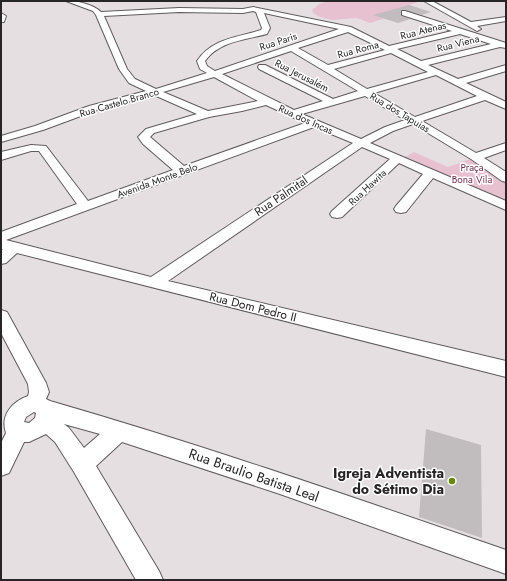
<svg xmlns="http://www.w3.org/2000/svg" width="507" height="581" font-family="Jost,sans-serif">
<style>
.green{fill:#e8c1d0}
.building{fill:#c1bcbe}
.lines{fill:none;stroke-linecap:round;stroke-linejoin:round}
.minor-casing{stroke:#605b5d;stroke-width:2}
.minor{fill:#fff;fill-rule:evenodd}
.poi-dot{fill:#66890b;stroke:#fff;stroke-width:1.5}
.labels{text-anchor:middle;stroke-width:3;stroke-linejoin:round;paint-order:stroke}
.far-street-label{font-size:10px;fill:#272525;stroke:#fff}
.far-park-label{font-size:10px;fill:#743251;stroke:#fff}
.street-label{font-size:12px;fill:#272525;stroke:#fff}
.near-poi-label{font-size:14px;font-weight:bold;fill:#272525;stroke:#fff;text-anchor:end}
.near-street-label{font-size:14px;fill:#272525;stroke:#fff}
</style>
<rect width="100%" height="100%" fill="#e5dfe1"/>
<!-- green -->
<g class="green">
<path d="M329 1H421L409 5 418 8 370 23 357 18 332 20 320 17 313 13 312 10 319 4Z"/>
<path d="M414 152 448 167 473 158 506 181V202L405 157Z"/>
</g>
<!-- building -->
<g class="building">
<path d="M409 5 431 12 422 15 402 10 401 16 410 19 398 23 373 15Z"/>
<path d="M426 429 481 445 482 538 419 517Z"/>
</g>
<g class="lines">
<!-- minor casing -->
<g class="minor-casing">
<g id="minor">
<path d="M66 1C77 1 93 4 101 12L179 8 243 9 253 7 351 27 389 46 452 31 402 15V11H405L506 43V48L500 47 428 65 458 79 506 65V71L466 83 506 102V109L485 100 422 121 476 153 506 143V150L484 158 506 172V182L502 181 471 159 413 124 393 131 370 143 506 201V210L433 178 406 212 401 213 396 212 394 209 396 206 423 174 399 163 342 217 337 218 332 217 330 214 332 211 390 159 362 147 168 281 506 361V377L17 253 6 263 1 264V251L3 249H1V232L77 204 39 151H31L1 160V152L31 145 46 146 88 201 173 170 143 144 138 137 146 129 197 114 154 95 97 110 43 130 1 142V136L35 126 89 106 146 91 129 83 119 69 96 15 93 11ZM253 11 256 12 262 28 261 30C236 38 213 38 197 61L200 69 207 73 156 89 135 79 127 69 104 16 179 12 243 13ZM264 13 339 29 215 71 207 66 205 61C219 41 245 40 267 34L270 28ZM348 32 385 50 328 65 298 48ZM460 34 491 44 421 61 397 49ZM291 51 358 91 333 99 265 65H259L258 67 259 69 323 101 294 110 222 74ZM391 53 428 72 367 89 334 69ZM436 75 477 96 415 117 374 93ZM214 77 258 101 208 111 163 92ZM365 96 405 120 385 127 361 139 302 114ZM266 105 305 123 184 166 150 137 154 133 209 117 242 111ZM314 127 353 143 151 277 6 240Z"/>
<path d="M424 1H432L471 22 506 17V21L477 26 481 29 477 31Z"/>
<path d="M1 13 6 16 4 22H1Z"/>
<path d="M1 310 7 312 46 383 49 392 46 399 50 401C203 445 355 498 506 550V574L277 493 122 442 96 466 159 571 163 580H136L74 472 55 442 46 434 29 442H24L9 473 1 476V443L6 433C0 415 12 402 28 396L29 392 28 384 1 333ZM34 412 36 413 35 418 29 423 24 422 26 417ZM64 424 100 434 84 448 69 428Z"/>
</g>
</g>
<!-- minor -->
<use href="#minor" class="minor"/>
</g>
<!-- markers -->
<circle class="poi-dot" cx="452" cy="481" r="4"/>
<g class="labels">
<!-- far-street labels -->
<g class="far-street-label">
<text transform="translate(423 30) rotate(-14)" y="4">Rua Atenas</text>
<text transform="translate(278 41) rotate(-18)" y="4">Rua Paris</text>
<text transform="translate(458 43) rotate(-14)" y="4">Rua Viena</text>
<text transform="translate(358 49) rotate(-15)" y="4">Rua Roma</text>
<text transform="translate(302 75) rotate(27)" y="4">Rua Jerusalém</text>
<text transform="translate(119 102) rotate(-16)" y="4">Rua Castelo Branco</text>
<text transform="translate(400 112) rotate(31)" y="4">Rua dos Tapuias</text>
<text transform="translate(306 119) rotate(24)" y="4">Rua dos Incas</text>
<text transform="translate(157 180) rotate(-20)" y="4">Avenida Monte Belo</text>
<text transform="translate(367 187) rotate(-43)" y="4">Rua Hawita</text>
</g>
<!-- far-park labels -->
<g class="far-park-label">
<text x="472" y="171">Praça<tspan x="472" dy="12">Bona Vila</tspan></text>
</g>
<!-- street labels -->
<g class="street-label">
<text transform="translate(281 196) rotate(-34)" y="4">Rua Palmital</text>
<text transform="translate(253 307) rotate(14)" y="4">Rua Dom Pedro II</text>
</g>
<!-- near-poi labels -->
<g class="near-poi-label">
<text x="444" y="478">Igreja Adventista<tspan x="444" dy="16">do Sétimo Dia</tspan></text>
</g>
<!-- near-street labels -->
<g class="near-street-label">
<text transform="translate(254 475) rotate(19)" y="5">Rua Braulio Batista Leal</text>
</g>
</g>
<!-- border -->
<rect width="507" height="581" fill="none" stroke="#272525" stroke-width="4"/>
</svg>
